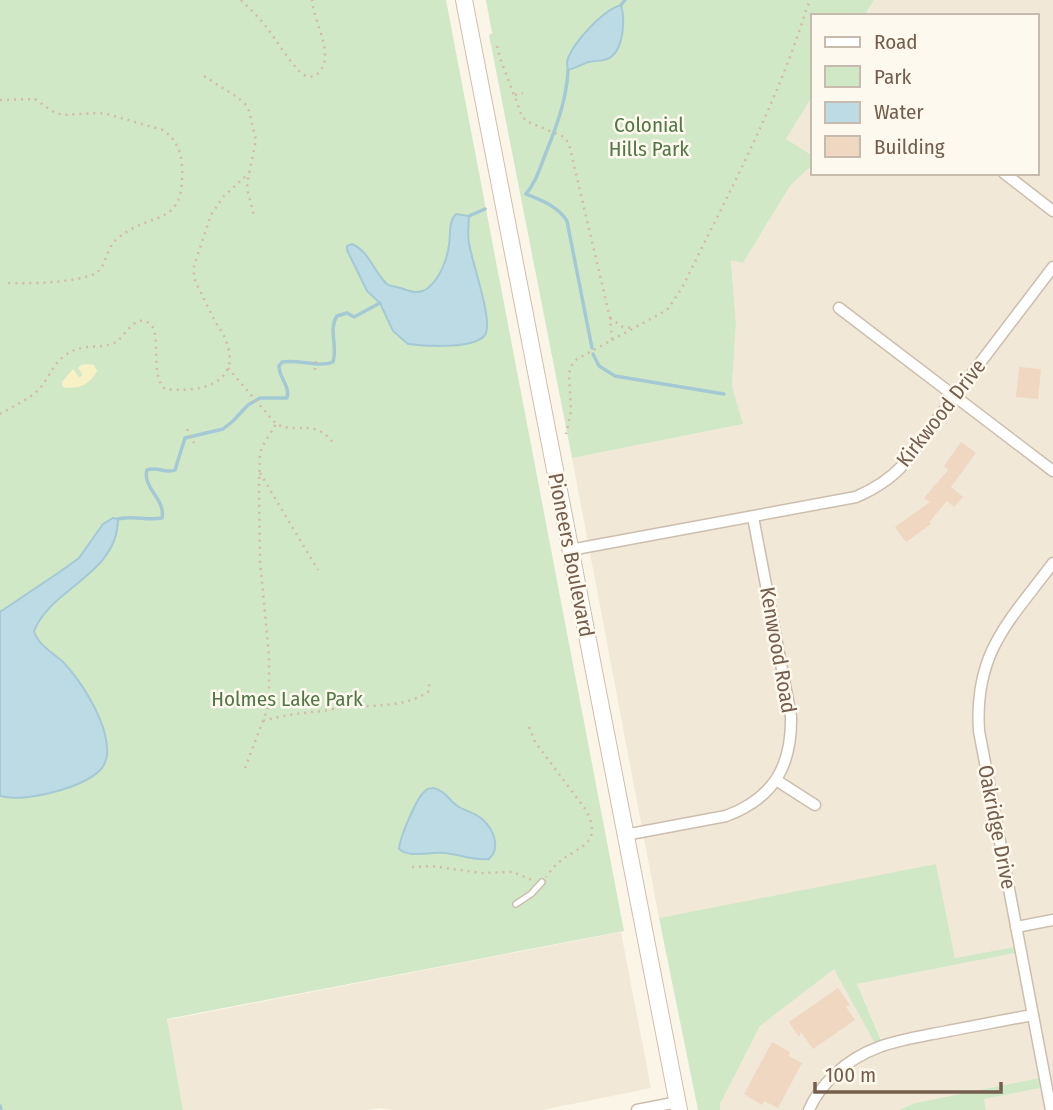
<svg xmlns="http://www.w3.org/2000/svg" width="1053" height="1110" font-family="'Fira Sans Condensed',sans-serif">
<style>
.residential{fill:#f2e8d7}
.green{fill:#d1e8c7}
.sand{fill:#f8f1c5}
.water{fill:#bddbe4;stroke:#a4c9d5;stroke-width:2}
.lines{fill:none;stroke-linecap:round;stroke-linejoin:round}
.stream{stroke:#a4c9d5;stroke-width:3.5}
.building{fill:#efd7c1}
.service-casing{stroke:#ccbeae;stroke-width:8}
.minor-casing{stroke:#ccbeae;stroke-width:13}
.secondary-casing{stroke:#cfbfac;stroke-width:18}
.path{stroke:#d4bba4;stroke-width:2.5;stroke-dasharray:2 5;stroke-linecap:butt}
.service{stroke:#fff;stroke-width:5}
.minor{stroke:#fff;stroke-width:10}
.secondary{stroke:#fff;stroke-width:16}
.labels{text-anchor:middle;stroke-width:5;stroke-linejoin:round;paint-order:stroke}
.park-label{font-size:21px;fill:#517846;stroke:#fef9ee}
.street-label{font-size:21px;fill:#745e4d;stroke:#fef9ee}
</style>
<rect width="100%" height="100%" fill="#fbf5e8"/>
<!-- residential -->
<g class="residential">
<path d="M874 0H1053V1110H986L984 1099 1046 1087 1044 1077 915 1103 899 1110H720V1104L760 1026 834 968 883 1044 857 984 1020 952 1019 946 955 958 936 865 659 918 572 458 743 424 732 386 736 324 731 259 743 263 790 186 813 164V173H1037V16H864Z"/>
<path d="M813 95V156L785 139Z"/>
<path d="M621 932 651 1088 543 1110H394L379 1108 369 1110H183L167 1020Z"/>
</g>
<!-- green -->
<g class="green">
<path d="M0 0H446L624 931 167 1019 183 1110H0Z"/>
<path d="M486 0H874L864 16H813V95L786 139 813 156V164L790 186 743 263 731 260 736 324 732 386 743 424 572 458 489 35 492 33Z"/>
<path d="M936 864 955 958 1019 946 1021 952 857 984 883 1045 877 1047 834 969 760 1026 720 1104V1110H698L659 918Z"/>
<path d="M1044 1077 1046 1087 984 1099 986 1110H899L915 1103Z"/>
</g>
<!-- sand -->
<path class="sand" d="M86 364 94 365 97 371C89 385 79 390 63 387L62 382 73 369 79 377 82 376V374L78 368 81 365Z"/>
<!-- water -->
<g class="water">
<path d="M621 5C625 18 624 48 611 57 605 62 596 60 589 62 582 64 576 68 568 70 567 65 566 63 568 58 575 41 603 10 621 5Z"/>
<path d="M456 214 469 216C469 226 467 234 469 243 472 263 492 317 486 333 479 350 424 346 408 344L393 331 380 303 367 291 347 250V246L352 244C370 252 373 271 387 284 393 288 390 285 397 287 408 290 417 296 428 288 440 278 447 260 449 245 451 233 448 222 456 214Z"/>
<path d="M113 518 118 519C118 574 51 588 34 631 38 645 52 652 63 662 82 682 105 719 107 747 108 755 107 761 102 768 85 788 24 803 0 796V612L61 571 79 558 103 524Z"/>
<path d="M433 788C445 790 449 801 459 807 467 812 477 813 483 820 494 830 501 848 489 859 473 861 459 854 444 853 429 851 411 859 399 849 400 837 415 802 423 793 428 788 427 789 433 788Z"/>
</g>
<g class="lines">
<!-- stream -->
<g class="stream">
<path d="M621 5 625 0"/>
<path d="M568 70C567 99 556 128 545 155 539 170 537 180 526 194 541 200 558 206 567 221L592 348"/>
<path d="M469 216 485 209"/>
<path d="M593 354 599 366 615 376 724 394"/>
<path d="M118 519C135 515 146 521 162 518 166 499 142 488 147 470 157 466 166 474 175 470L185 438 223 429 233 421 248 405 260 398H287C290 385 279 378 279 366L282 362C299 359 319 368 333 362 338 347 328 329 337 316L347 313 354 317 380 303"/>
<path d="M0 1106 1 1110"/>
</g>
</g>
<!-- building -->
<g class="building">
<path d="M1019 367 1041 369 1038 399 1016 397Z"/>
<path d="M961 442 976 453 951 487 963 497 954 507 947 501 929 522 931 524 906 542 895 527 930 502 924 498 948 470 944 466Z"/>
<path d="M838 988 850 1005 846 1007 855 1020 813 1049 801 1032 799 1037 789 1022Z"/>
<path d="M772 1042 790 1052 789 1056 802 1063 778 1108 764 1101 762 1105 744 1094Z"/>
</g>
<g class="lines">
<!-- service casing -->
<g class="service-casing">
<path id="service" d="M516 904 531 894 542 882"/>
</g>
<!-- minor casing -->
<g class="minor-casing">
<g id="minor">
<path d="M1004 173 1053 211"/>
<path d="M839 308 1053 471"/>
<path d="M570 550 856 497C874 489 888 481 901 467L1053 267"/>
<path d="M776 780 815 805"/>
<path d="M625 835 726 816C774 798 792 766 791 716L753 517"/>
<path d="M1016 927 1053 920"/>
<path d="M637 1110 678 1102"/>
<path d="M809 1110C814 1097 824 1085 834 1075 867 1043 904 1040 948 1031 976 1026 1004 1020 1033 1015"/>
<path d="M1051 1110 979 731C974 652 1009 622 1053 563"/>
</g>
</g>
<!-- secondary casing -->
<g class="secondary-casing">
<path id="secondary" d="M464 0 679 1110"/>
</g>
<!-- path -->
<g class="path">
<path d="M241 0C250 9 260 18 267 28 276 39 293 68 304 75 317 81 324 68 325 58 326 38 314 20 312 0"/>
<path d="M497 46 500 58 522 116 526 121 564 137 569 144 610 318 612 340 577 359 572 365 569 373 571 411 566 434"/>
<path d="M204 76 237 97 245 104 249 111 256 140 247 184 248 192 254 216"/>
<path d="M515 95 523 93"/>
<path d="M0 100 35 99 52 111 62 115 98 113 107 114 163 130C176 139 181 151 182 166 185 229 154 209 118 238 105 249 107 266 96 273 78 283 26 284 6 283"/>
<path d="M610 318 623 327 632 328"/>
<path d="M612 340 667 310 682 288C727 196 777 105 807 7L811 0"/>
<path d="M228 368 276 424C300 435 314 417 334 444"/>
<path d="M315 370 316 356"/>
<path d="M0 414C13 406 31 399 41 387 49 377 53 365 63 357 81 342 97 350 114 343 125 338 134 313 149 323 163 332 149 375 165 389 197 393 243 385 226 341 224 334 219 328 215 321 209 310 204 298 198 287L194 278V266L211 215 223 197 249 173"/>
<path d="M187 429 194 443"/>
<path d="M260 473 318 570"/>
<path d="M263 721C283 715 302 713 322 711 329 710 336 708 344 707 372 705 404 708 428 692L430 687 426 680"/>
<path d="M529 727 535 742 586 810C604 846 578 845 557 864 553 867 550 872 546 877"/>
<path d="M245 768 269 705V656L260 561 259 489 260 454 262 447 276 424"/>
<path d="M412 867 432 866 481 873 513 872 532 880"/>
</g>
<!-- service -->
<use href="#service" class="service"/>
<!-- minor -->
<use href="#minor" class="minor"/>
<!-- secondary -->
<use href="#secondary" class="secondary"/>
</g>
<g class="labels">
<!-- park labels -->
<g class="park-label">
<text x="649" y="132">Colonial<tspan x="649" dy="24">Hills Park</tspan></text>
<text x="287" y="706">Holmes Lake Park</text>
</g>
<!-- street labels -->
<g class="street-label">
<text transform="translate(941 413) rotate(-52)" y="7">Kirkwood Drive</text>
<text transform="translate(571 555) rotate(79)" y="7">Pioneers Boulevard</text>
<text transform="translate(778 650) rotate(80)" y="7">Kenwood Road</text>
<text transform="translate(997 827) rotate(79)" y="7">Oakridge Drive</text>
</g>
</g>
<!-- legend -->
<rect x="811" y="14" width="228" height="161" fill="#fef9ee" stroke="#c7bbae" stroke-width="2"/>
<rect x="825" y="37" width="35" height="10" fill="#ffffff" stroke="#c7bbae" stroke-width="2"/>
<text x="874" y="49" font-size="21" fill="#745e4d">Road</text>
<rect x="825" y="66" width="35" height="21" fill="#d1e8c7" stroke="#c7bbae" stroke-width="2"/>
<text x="874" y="84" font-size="21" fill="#745e4d">Park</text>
<rect x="825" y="102" width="35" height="21" fill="#bddbe4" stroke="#c7bbae" stroke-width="2"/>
<text x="874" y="119" font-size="21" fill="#745e4d">Water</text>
<rect x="825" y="136" width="35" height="21" fill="#efd7c1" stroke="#c7bbae" stroke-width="2"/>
<text x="874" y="154" font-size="21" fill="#745e4d">Building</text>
<!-- scale -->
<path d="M815 1082v10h186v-10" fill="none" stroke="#745e4d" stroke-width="3.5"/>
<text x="825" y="1082" font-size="21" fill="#745e4d" stroke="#fef9ee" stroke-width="5" paint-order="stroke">100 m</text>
</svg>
